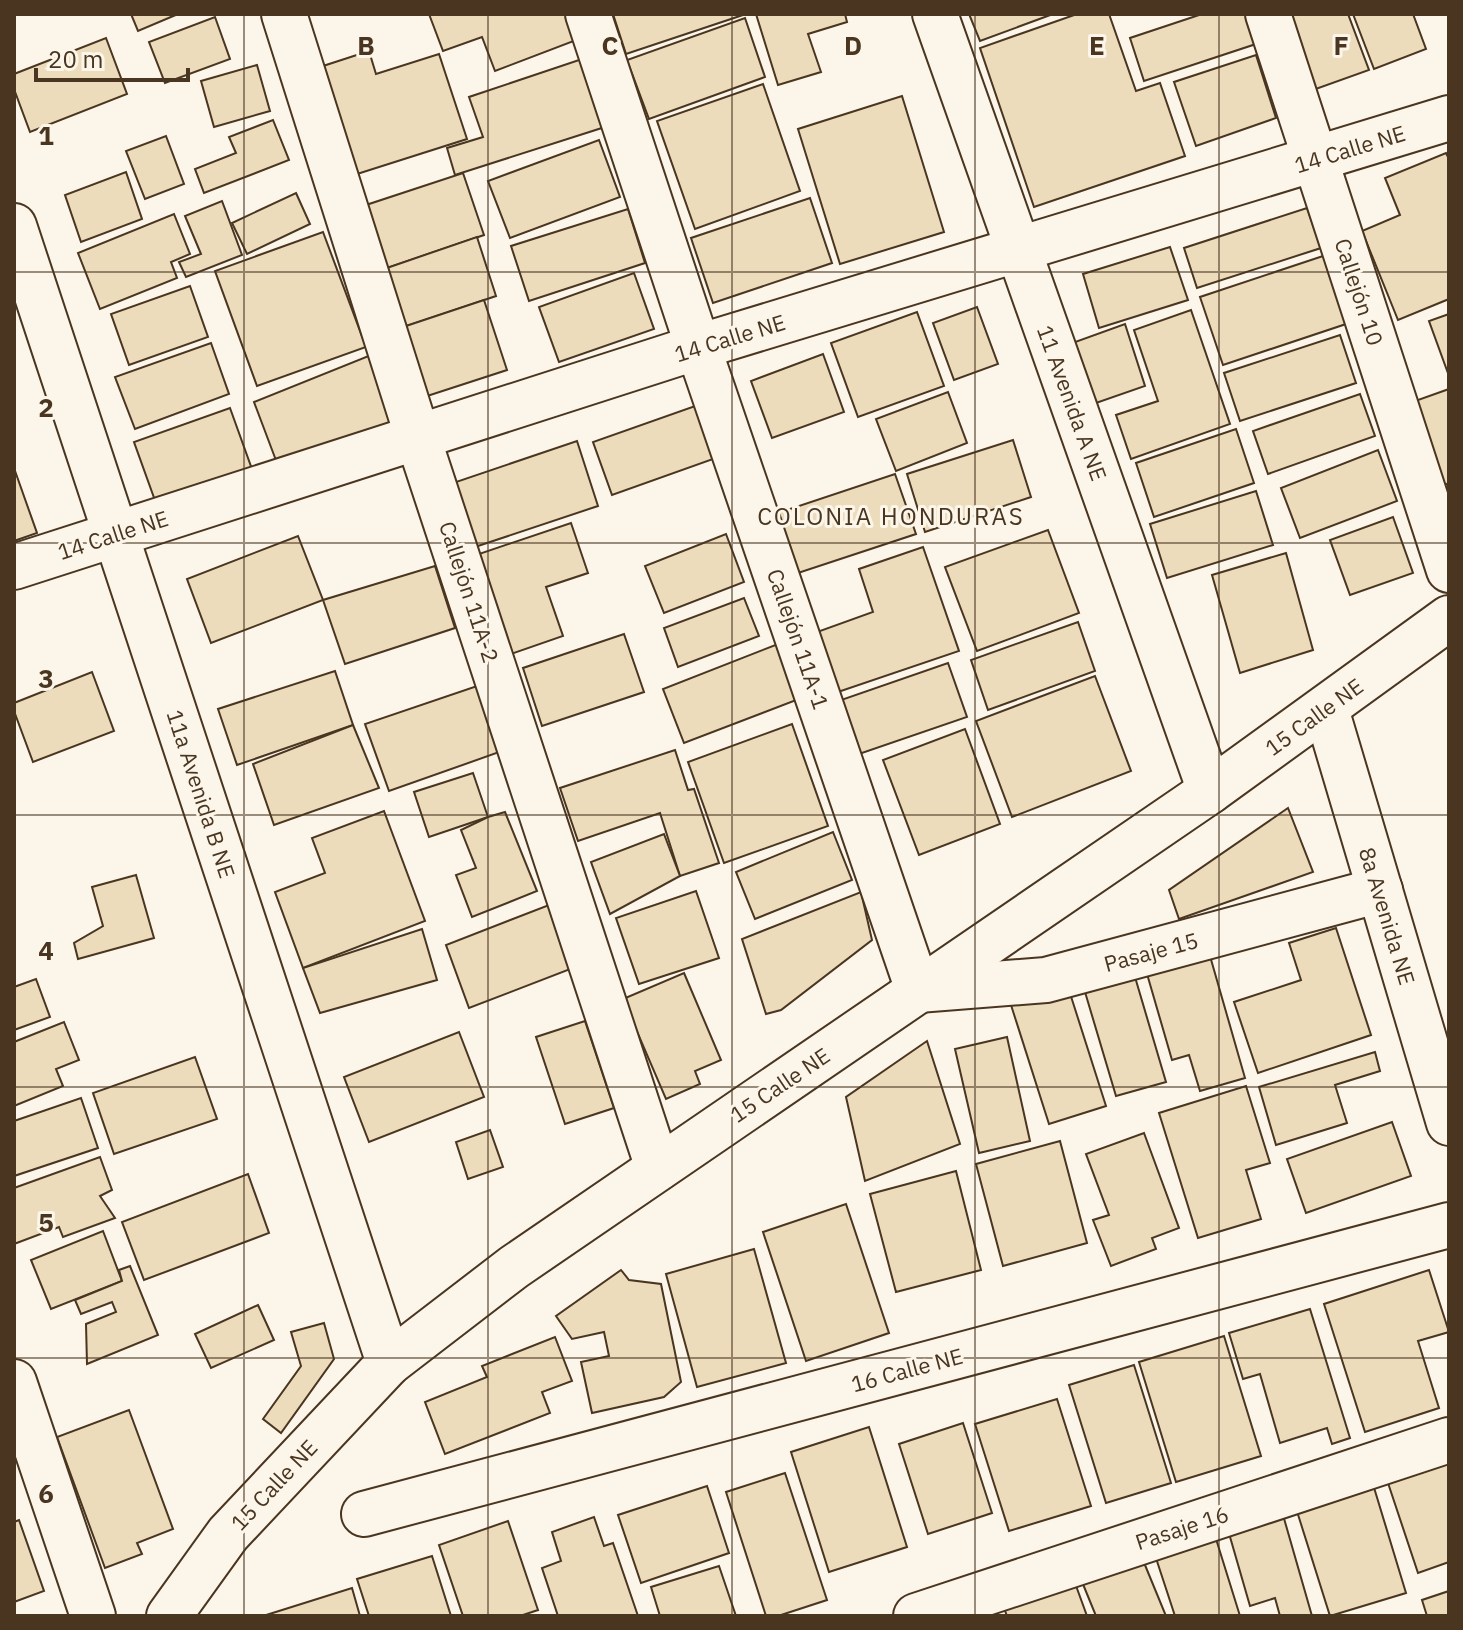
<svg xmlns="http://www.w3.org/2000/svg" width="1463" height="1630" font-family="'IBM Plex Sans',sans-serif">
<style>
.building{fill:#ecdcbc;stroke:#4a3520;stroke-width:2}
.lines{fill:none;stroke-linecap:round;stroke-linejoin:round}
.minor-casing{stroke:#4a3520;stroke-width:48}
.minor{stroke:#fbf6e9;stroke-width:44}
.grid{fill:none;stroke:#4a3520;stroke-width:2;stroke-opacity:0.55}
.labels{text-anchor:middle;stroke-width:6;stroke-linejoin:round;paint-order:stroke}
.street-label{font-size:22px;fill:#4a3520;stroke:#fbf6e9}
.neighbourhood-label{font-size:24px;letter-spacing:2px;fill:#4a3520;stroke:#fbf6e9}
.grid-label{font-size:26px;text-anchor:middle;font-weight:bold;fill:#4a3520;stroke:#fbf6e9;stroke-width:6;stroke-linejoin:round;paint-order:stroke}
</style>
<rect width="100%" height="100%" fill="#fbf6e9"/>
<!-- building -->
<g class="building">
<path d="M131 14H178L138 31Z"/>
<path d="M429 14H569L579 39 495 71 482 37 443 51Z"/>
<path d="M613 14H746L626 54Z"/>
<path d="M756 14H845L847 22 808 34 821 72 778 85Z"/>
<path d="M969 14H1053L980 41Z"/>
<path d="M1077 14H1109L1136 91 1160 83 1185 156 1034 207 980 48Z"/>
<path d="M1202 14H1252L1262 42 1144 81 1130 38Z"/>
<path d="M1286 14H1348L1369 70 1313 90Z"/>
<path d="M1353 14H1413L1426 49 1374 69Z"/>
<path d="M215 17 230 59 165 83 149 42Z"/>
<path d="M745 18 765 77 649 119 627 60Z"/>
<path d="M106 38 127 94 30 132 14 89V74Z"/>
<path d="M369 51 376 74 439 54 467 139 354 175 320 67Z"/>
<path d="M1256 55 1276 118 1196 146 1174 82Z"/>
<path d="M585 58 608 126 455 175 447 148 483 137 469 97Z"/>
<path d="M257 65 270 111 214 127 201 81Z"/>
<path d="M763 84 800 191 695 229 657 121Z"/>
<path d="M902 96 944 232 840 264 798 129Z"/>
<path d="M273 120 289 160 204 193 195 169 236 153 229 137Z"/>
<path d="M166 136 184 184 145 199 126 151Z"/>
<path d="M599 140 620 197 510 238 488 181Z"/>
<path d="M1446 153 1449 159V299L1398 320 1362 231 1400 215 1385 178Z"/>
<path d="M126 172 142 219 81 242 65 195Z"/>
<path d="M463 173 484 235 381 270 360 207Z"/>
<path d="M296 193 310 224 247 254 232 223Z"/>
<path d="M810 198 832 263 713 303 691 238Z"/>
<path d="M222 201 242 255 186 277 179 262 201 254 185 216Z"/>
<path d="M1307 208 1321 248 1197 288 1184 248Z"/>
<path d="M628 209 645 263 529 301 511 246Z"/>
<path d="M174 214 190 254 171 262 177 278 100 309 78 253Z"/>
<path d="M323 232 366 347 257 386 215 271Z"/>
<path d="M477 237 496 296 401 328 381 270Z"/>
<path d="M1170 247 1188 300 1099 328 1083 274Z"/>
<path d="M1329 254 1352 322 1223 365 1200 297Z"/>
<path d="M634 273 654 329 559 362 539 307Z"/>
<path d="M190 286 208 337 129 365 111 314Z"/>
<path d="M484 300 507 370 418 399 394 330Z"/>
<path d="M977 307 998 364 954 380 933 323Z"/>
<path d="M1191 310 1230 424 1131 459 1116 415 1158 401 1134 330Z"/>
<path d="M917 312 944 386 858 417 831 343Z"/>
<path d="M1449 314V376L1429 321Z"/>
<path d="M1125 324 1145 386 1096 403 1075 342Z"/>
<path d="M1340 335 1356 383 1240 421 1224 373Z"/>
<path d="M211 343 229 394 135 429 115 377Z"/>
<path d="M823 354 844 412 772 438 751 381Z"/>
<path d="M371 355 397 425 280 471 254 402Z"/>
<path d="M1449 389V483L1445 485 1415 401Z"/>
<path d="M948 392 967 443 896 471 876 419Z"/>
<path d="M1360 394 1375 436 1268 474 1253 431Z"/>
<path d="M698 405 716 458 612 495 593 442Z"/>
<path d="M230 408 253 472 157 506 134 442Z"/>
<path d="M1236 429 1254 483 1154 517 1136 463Z"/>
<path d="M1013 440 1031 497 925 532 907 474Z"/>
<path d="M577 441 598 506 472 548 450 484Z"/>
<path d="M1378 450 1397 501 1300 538 1281 488Z"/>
<path d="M14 468 37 533 14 541Z"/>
<path d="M895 474 916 534 798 573 778 513Z"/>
<path d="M1256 491 1273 545 1167 578 1150 524Z"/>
<path d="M1393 517 1413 573 1350 595 1330 540Z"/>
<path d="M571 523 588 573 546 587 563 636 505 656 470 557Z"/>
<path d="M1048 530 1079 613 977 651 945 567Z"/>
<path d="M726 534 744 582 664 613 645 566Z"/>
<path d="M298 536 323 600 211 643 187 579Z"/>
<path d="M923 547 959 651 838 692 817 632 873 612 859 569Z"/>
<path d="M1286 553 1313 650 1240 673 1212 575Z"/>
<path d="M435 566 455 628 345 664 323 600Z"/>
<path d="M744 598 759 636 678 667 664 628Z"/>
<path d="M1078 622 1095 671 988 710 971 660Z"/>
<path d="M624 634 644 692 542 726 523 668Z"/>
<path d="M778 644 799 699 684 743 663 689Z"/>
<path d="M948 663 967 717 859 754 841 700Z"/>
<path d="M335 671 353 725 237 765 218 709Z"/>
<path d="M92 672 114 731 33 762 14 711V703Z"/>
<path d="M1095 676 1131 771 1012 817 976 721Z"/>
<path d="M483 684 505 750 389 791 365 724Z"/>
<path d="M792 724 828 826 724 863 688 762Z"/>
<path d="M353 725 379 788 274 825 253 764Z"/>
<path d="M965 729 1000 824 919 855 883 760Z"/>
<path d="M675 750 688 790 694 789 719 863 680 876 660 813 578 841 560 788Z"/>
<path d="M473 773 488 817 429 837 414 792Z"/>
<path d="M1288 808 1313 872 1179 919 1169 890Z"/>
<path d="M384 811 425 921 303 968 275 892 325 873 312 838Z"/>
<path d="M505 812 537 891 472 917 456 875 476 868 461 830 488 817Z"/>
<path d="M833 832 852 880 755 919 736 872Z"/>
<path d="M664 834 680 876 610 914 591 862Z"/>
<path d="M136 875 154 938 78 959 74 943 103 926 92 887Z"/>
<path d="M696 891 719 958 639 984 616 918Z"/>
<path d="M861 892 872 940 781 1010 766 1014 742 939Z"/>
<path d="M549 905 573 968 469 1008 446 945Z"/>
<path d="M1336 928 1371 1035 1258 1073 1234 1002 1301 980 1289 943Z"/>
<path d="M422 929 437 980 320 1013 303 968Z"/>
<path d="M1208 949 1245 1078 1200 1091 1189 1055 1172 1060 1145 967Z"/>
<path d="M684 973 721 1060 695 1071 700 1084 666 1099 623 999Z"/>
<path d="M1135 977 1166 1082 1116 1096 1085 992Z"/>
<path d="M36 979 50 1017 14 1030V987Z"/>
<path d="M1068 987 1106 1106 1049 1124 1011 1005Z"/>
<path d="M585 1021 614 1108 565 1124 536 1037Z"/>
<path d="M64 1022 79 1060 56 1069 63 1086 14 1106V1042Z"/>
<path d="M459 1032 484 1097 369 1142 344 1077Z"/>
<path d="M1007 1037 1030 1141 979 1153 955 1049Z"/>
<path d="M927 1041 960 1144 865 1181 846 1097Z"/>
<path d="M1375 1052 1380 1071 1335 1085 1347 1123 1276 1145 1259 1087Z"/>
<path d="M195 1057 217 1119 114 1154 93 1093Z"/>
<path d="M1246 1086 1270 1163 1246 1170 1261 1219 1198 1238 1159 1113Z"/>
<path d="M81 1098 98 1148 14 1176V1121Z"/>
<path d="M1392 1122 1411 1176 1306 1213 1287 1159Z"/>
<path d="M490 1130 503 1167 468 1179 456 1142Z"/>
<path d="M1144 1133 1179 1228 1152 1238 1156 1249 1111 1266 1093 1220 1109 1215 1086 1154Z"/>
<path d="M1060 1141 1087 1243 1003 1266 976 1164Z"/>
<path d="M100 1157 112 1190 100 1196 115 1218 63 1237 59 1227 14 1244V1188Z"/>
<path d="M956 1171 981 1270 896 1292 870 1194Z"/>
<path d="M248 1174 269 1233 144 1280 122 1222Z"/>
<path d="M846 1204 889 1333 806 1361 763 1232Z"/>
<path d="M103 1231 122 1281 51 1309 31 1260Z"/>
<path d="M754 1249 786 1363 697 1387 666 1274Z"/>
<path d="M130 1266 158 1335 87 1364 86 1324 116 1312 112 1302 81 1314 75 1300 122 1281 119 1270Z"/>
<path d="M621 1270 629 1280 661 1284 681 1382 664 1397 592 1413 581 1362 609 1356 604 1332 572 1339 556 1316Z"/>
<path d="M1429 1270 1449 1332 1418 1341 1439 1408 1365 1432 1324 1304Z"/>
<path d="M258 1305 274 1340 211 1368 195 1334Z"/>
<path d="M1310 1309 1350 1438 1332 1444 1327 1428 1280 1443 1260 1374 1243 1379 1229 1333Z"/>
<path d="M324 1323 334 1359 281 1433 263 1419 301 1366 291 1332Z"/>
<path d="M1224 1336 1261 1456 1176 1482 1139 1362Z"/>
<path d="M555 1337 572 1381 542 1392 550 1413 445 1454 425 1402 487 1377 482 1366Z"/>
<path d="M1134 1365 1171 1483 1106 1503 1069 1385Z"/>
<path d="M1057 1399 1091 1506 1009 1531 975 1424Z"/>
<path d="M129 1410 173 1529 137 1543 142 1554 105 1568 57 1437Z"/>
<path d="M963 1423 992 1513 928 1534 899 1444Z"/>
<path d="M869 1427 907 1547 829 1572 791 1452Z"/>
<path d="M1449 1463V1562L1418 1573 1388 1483Z"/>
<path d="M785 1473 827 1600 778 1616H766L726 1492Z"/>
<path d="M1372 1481 1406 1593 1330 1616 1295 1505Z"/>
<path d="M707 1486 729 1553 641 1583 618 1515Z"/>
<path d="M1281 1508 1312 1616H1280L1275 1598 1250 1606 1226 1523Z"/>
<path d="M594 1517 604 1546 613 1543 638 1616H558L542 1568 561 1561 552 1532Z"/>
<path d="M19 1520 44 1591 14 1602V1522Z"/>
<path d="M508 1521 538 1610 520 1616H463L439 1545Z"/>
<path d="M1212 1526 1240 1616H1175L1152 1546Z"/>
<path d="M1138 1548 1166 1616H1096L1078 1572Z"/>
<path d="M432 1556 451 1616H369L357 1579Z"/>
<path d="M719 1566 736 1616H660L651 1587Z"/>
<path d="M1075 1583 1087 1616H1007L1004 1608Z"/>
<path d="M352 1588 360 1616H263Z"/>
<path d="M1449 1591V1616H1427L1422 1600Z"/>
</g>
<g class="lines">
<!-- minor casing -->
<g class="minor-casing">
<g id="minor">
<path d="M284 14 418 438 658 1168"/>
<path d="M588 14 698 347 918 990 1046 980 1380 890"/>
<path d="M935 14 1210 791"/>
<path d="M1268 14 1449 570"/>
<path d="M14 226 389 1363"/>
<path d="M14 567 698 347 1449 118"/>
<path d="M1326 709 1449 1123"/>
<path d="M14 1382 93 1616"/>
<path d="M364 1514 1449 1225"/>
<path d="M169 1616 228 1534 389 1363 514 1267 1210 791 1449 618"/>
<path d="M916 1616 1449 1440"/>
</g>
</g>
<!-- minor -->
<use href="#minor" class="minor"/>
</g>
<!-- grid -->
<path class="grid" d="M244 14V1616M488 14V1616M732 14V1616M975 14V1616M1219 14V1616M14 272H1449M14 543H1449M14 815H1449M14 1087H1449M14 1358H1449"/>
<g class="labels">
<!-- street labels -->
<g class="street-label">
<text transform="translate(1350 149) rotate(-17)" y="8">14 Calle NE</text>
<text transform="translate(1359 292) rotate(72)" y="8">Callejón 10</text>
<text transform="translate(730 338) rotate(-17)" y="8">14 Calle NE</text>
<text transform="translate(1072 403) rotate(70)" y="8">11 Avenida A NE</text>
<text transform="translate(113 535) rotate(-18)" y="8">14 Calle NE</text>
<text transform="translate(469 592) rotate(72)" y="8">Callejón 11A-2</text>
<text transform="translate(798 639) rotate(71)" y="8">Callejón 11A-1</text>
<text transform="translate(1314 717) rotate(-36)" y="8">15 Calle NE</text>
<text transform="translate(201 794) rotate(72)" y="8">11a Avenida B NE</text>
<text transform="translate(1387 916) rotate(73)" y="8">8a Avenida NE</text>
<text transform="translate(1151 952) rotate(-15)" y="8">Pasaje 15</text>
<text transform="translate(780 1085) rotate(-34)" y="8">15 Calle NE</text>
<text transform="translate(907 1370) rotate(-15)" y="8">16 Calle NE</text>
<text transform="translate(274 1485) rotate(-47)" y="8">15 Calle NE</text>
<text transform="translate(1182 1528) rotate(-18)" y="8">Pasaje 16</text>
</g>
<!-- neighbourhood labels -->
<g class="neighbourhood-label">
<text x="891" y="525">COLONIA HONDURAS</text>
</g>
</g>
<g class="grid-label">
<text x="366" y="55">B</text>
<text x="610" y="55">C</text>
<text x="853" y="55">D</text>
<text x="1097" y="55">E</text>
<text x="1341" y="55">F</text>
<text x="46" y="145">1</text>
<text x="46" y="417">2</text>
<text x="46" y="688">3</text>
<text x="46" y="960">4</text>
<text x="46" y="1232">5</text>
<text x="46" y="1503">6</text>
</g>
<!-- border -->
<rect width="1463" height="1630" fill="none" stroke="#4a3520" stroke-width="32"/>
<!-- scale -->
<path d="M36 68v12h152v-12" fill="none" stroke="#4a3520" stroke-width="4"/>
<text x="48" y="68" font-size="24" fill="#4a3520" stroke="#fbf6e9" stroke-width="6" paint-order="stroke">20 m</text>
</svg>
